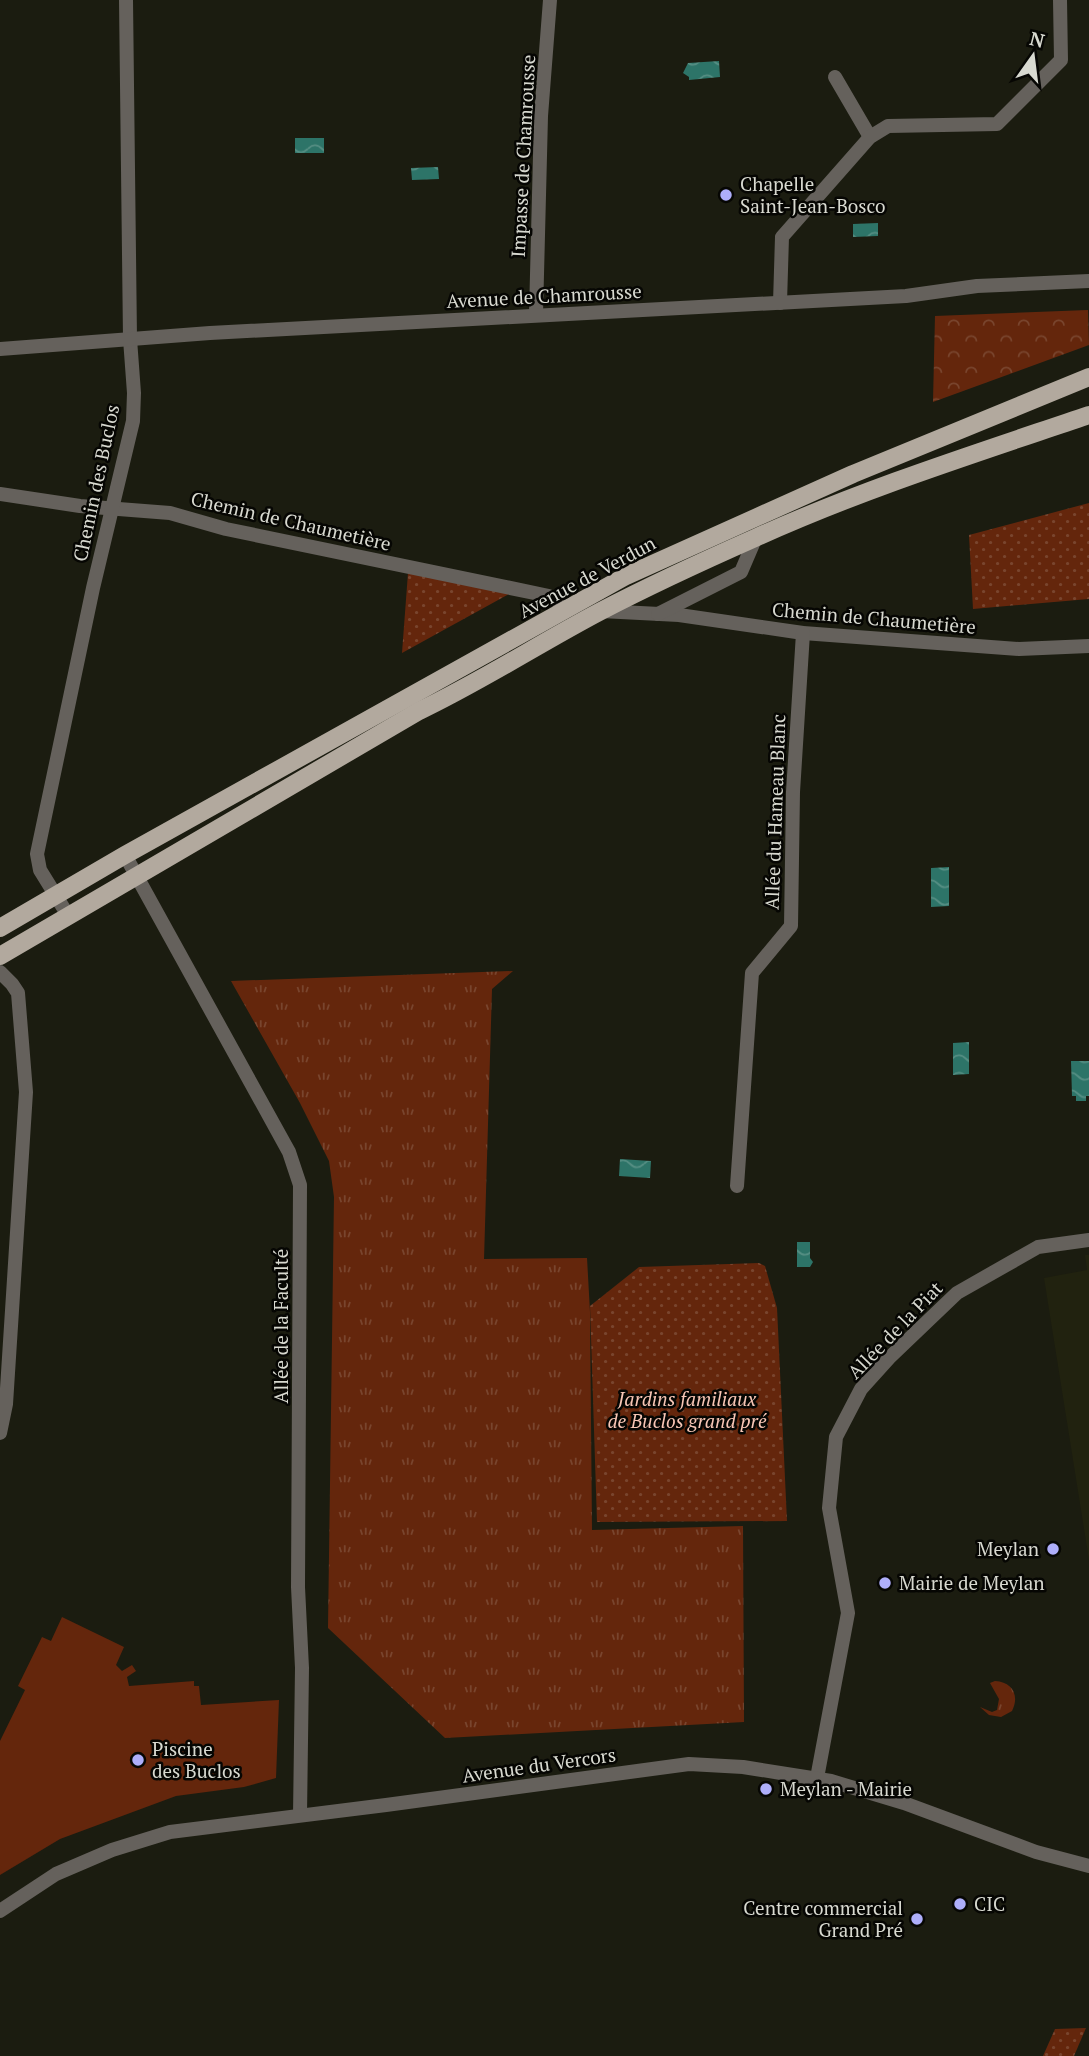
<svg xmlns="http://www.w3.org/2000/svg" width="1089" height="2056" font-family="'PT Serif',serif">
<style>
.built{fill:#21220f}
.grass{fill:url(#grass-tufts)}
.forest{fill:url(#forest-crowns)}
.park{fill:url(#park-dots)}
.pitch{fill:#64260c}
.water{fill:url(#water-waves)}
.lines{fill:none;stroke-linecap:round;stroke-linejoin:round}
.minor{stroke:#65615c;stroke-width:14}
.tertiary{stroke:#65615c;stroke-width:14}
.primary{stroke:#b2a99e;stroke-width:18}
.poi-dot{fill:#aeaefa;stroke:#060603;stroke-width:2.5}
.labels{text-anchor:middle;stroke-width:5;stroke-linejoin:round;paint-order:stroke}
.street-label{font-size:19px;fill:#d8d9d0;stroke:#060603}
.poi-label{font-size:19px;fill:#d8d9d0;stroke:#060603;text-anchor:start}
.park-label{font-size:19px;font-style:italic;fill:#f8c6b5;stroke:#060603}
</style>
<defs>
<pattern id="grass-tufts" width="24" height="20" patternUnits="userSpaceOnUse" patternTransform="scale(1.75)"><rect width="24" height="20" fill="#64260c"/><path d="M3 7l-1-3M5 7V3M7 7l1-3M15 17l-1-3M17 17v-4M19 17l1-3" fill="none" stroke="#79452e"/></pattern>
<pattern id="forest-crowns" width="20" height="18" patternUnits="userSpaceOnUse" patternTransform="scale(1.75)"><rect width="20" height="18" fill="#64260c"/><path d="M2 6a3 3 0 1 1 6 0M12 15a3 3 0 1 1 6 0" fill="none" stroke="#79452e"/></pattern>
<pattern id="park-dots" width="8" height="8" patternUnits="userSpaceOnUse" patternTransform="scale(1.75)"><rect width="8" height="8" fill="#64260c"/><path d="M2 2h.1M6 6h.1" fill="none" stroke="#79452e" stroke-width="1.8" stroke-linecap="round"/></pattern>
<pattern id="water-waves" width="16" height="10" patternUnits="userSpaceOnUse" patternTransform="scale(1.75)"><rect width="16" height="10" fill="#2d7468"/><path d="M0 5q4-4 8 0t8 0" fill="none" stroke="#558e83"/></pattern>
</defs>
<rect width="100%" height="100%" fill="#1b1c10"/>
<!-- built -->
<path class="built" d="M1085 1255H1089V1560L1044 1278 1087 1270Z"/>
<!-- grass -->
<g class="grass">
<path d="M513 971 492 989 484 1259 587 1258 590 1312 592 1530 743 1526 744 1722 445 1738 328 1628 334 1197 329 1161 300 1103 231 981Z"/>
<path d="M995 1681C1012 1682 1020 1695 1012 1711L1001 1717 989 1715 980 1707 992 1712 997 1710 999 1699 990 1683Z"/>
</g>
<!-- forest -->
<path class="forest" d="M1088 310 1089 345 933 402 935 316Z"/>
<!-- park -->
<g class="park">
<path d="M1089 503V599L973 609 969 535Z"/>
<path d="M408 573 509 594 402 653Z"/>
<path d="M759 1263 765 1266 777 1308 787 1521 597 1522 590 1306 639 1267Z"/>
<path d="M1086 2028 1074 2056H1043L1055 2029Z"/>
</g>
<!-- pitch -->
<path class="pitch" d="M62 1617 124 1647 116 1665 122 1671 132 1665 136 1671 127 1677 129 1686 194 1681V1686H199L201 1705 279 1700 276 1778 244 1787 176 1796 60 1839 0 1875V1741L25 1690 18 1686 42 1637 51 1641Z"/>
<!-- water -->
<g class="water">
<path d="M719 61 720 77 689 80V77L683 73 688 63Z"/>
<rect x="295" y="138" width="29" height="15"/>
<path d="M438 167 439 179 412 180 411 168Z"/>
<path d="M878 223V236L853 237V224Z"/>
<path d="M949 867V906L931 907V868Z"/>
<path d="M969 1042V1074L953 1075V1043Z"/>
<path d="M1071 1061H1089V1096H1086V1101H1076V1096H1072Z"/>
<path d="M620 1159 651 1161 650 1178 619 1176Z"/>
<path d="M797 1242H810V1258L813 1262 810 1267H797Z"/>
</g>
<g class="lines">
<!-- minor -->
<g class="minor">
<path d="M835 77 870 137"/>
<path d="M780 303 782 237 870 137 888 126 997 124 1061 60 1060 0"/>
<path d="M536 314 541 116 550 0"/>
<path d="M0 494 80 506 170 513 226 529 549 596 569 609"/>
<path d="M601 611 679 615 803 633 1019 649 1089 646"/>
<path d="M658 614 741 572 756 537"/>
<path d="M125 855 289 1152 300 1185 298 1587 302 1668 300 1815"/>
<path d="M69 917 40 870 37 854 93 588 133 421 134 393 130 339 126 0"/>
<path d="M0 972 12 984 18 993 26 1092 6 1404 0 1433"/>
<path d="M737 1186 752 973 791 926 793 792 803 633"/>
<path d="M817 1778 848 1613 829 1508 836 1437 861 1389 889 1358 957 1293 1038 1247 1089 1240"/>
</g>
<!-- tertiary -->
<g class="tertiary">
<path d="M0 349 210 333 906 296 977 286 1089 281"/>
<path d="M0 1911 56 1874 112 1850 170 1832 386 1805 689 1764 743 1767 831 1781 904 1803 1036 1852 1089 1866"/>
</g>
<!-- primary -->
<g class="primary">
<path d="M0 928 125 855 626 576 853 474 1089 377"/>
<path d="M0 956 419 711C482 681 540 643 601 611 651 585 703 561 755 538 863 489 977 453 1089 415"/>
</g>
</g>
<!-- markers -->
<g class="poi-dot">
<circle cx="726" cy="195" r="7"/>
<circle cx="1053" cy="1549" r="7"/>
<circle cx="885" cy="1583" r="7"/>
<circle cx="138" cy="1760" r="7"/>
<circle cx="766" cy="1789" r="7"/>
<circle cx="960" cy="1904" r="7"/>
<circle cx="917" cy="1919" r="7"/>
</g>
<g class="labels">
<!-- street labels -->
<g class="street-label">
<text transform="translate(523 156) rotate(-87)" y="7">Impasse de Chamrousse</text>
<text transform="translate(544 296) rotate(-3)" y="7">Avenue de Chamrousse</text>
<text transform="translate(96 483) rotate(-78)" y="7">Chemin des Buclos</text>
<text transform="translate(291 521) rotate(13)" y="7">Chemin de Chaumetière</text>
<text transform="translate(587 577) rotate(-28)" y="7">Avenue de Verdun</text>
<text transform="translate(874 618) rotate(5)" y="7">Chemin de Chaumetière</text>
<text transform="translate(775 812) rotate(-88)" y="7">Allée du Hameau Blanc</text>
<text transform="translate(281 1326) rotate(-90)" y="7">Allée de la Faculté</text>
<text transform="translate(895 1330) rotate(-46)" y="7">Allée de la Piat</text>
<text transform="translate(539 1765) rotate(-8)" y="7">Avenue du Vercors</text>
</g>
<!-- poi labels -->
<g class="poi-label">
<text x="740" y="191">Chapelle<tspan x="740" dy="22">Saint-Jean-Bosco</tspan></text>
<text x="1039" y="1556" text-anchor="end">Meylan</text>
<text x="899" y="1590">Mairie de Meylan</text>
<text x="152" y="1756">Piscine<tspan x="152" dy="22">des Buclos</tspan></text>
<text x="780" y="1796">Meylan - Mairie</text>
<text x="974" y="1911">CIC</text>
<text x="903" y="1915" text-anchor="end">Centre commercial<tspan x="903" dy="22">Grand Pré</tspan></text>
</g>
<!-- park labels -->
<g class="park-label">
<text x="687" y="1406">Jardins familiaux<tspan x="687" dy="22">de Buclos grand pré</tspan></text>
</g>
</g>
<!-- north arrow -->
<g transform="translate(1033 56) rotate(14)" stroke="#060603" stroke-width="5" paint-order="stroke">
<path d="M0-5L12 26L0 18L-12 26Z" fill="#d8d9d0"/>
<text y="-10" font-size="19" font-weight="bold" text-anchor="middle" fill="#d8d9d0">N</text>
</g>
</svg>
